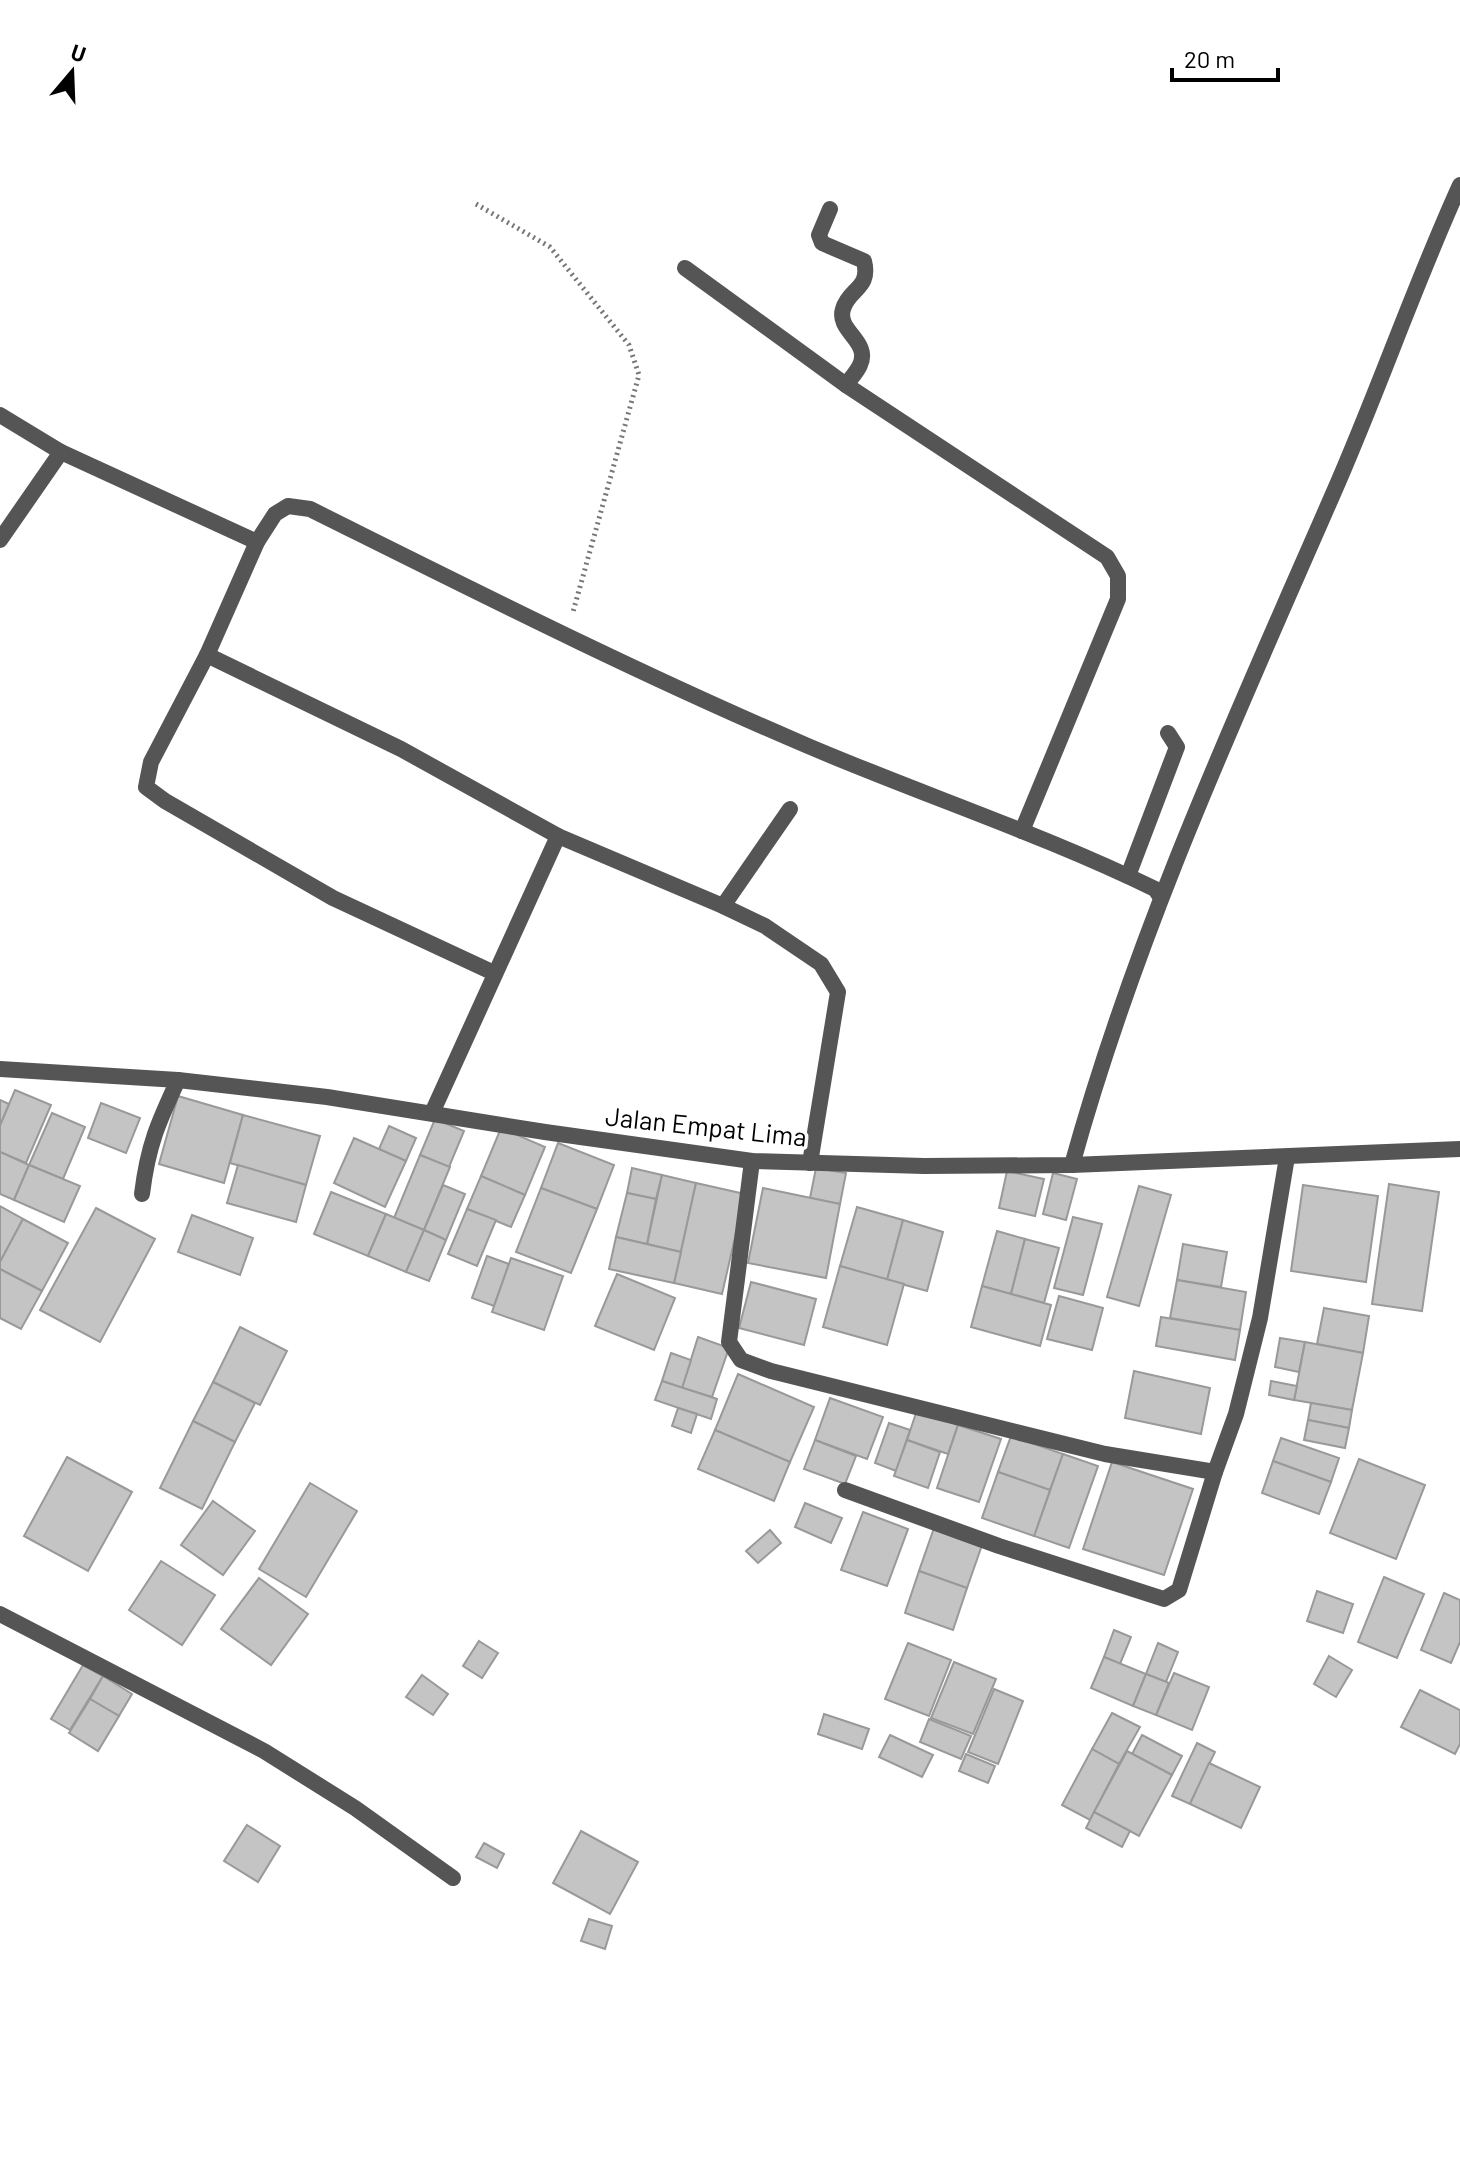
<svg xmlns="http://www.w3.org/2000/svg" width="1460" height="2177" font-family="Barlow,sans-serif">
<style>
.building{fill:#c4c4c4;stroke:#999;stroke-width:2}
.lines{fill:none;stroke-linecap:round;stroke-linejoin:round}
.path{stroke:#777;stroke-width:5;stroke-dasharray:2 4;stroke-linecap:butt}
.street{stroke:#555;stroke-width:16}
.labels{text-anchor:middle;stroke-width:7;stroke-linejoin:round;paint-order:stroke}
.street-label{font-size:26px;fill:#000;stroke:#fff}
</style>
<rect width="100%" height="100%" fill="#fff"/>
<!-- building -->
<g class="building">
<path d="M15 1090 51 1105 26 1163 0 1152V1125Z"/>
<path d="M178 1096 243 1115 224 1183 159 1164Z"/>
<path d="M0 1100 9 1104 0 1125Z"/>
<path d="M101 1103 140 1118 126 1153 88 1138Z"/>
<path d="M52 1113 85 1127 63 1179 29 1165Z"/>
<path d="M243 1115 320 1136 306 1185 230 1163Z"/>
<path d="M435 1119 464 1131 449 1167 420 1155Z"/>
<path d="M389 1126 416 1138 406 1161 379 1149Z"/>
<path d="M501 1128 545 1147 525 1195 481 1176Z"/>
<path d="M354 1138 406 1161 385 1207 334 1183Z"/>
<path d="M558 1143 614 1165 597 1209 541 1188Z"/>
<path d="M0 1152 29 1165 14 1200 0 1194Z"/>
<path d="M420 1155 450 1167 424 1230 394 1218Z"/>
<path d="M29 1165 80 1186 64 1222 14 1200Z"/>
<path d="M238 1165 306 1185 296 1222 227 1203Z"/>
<path d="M632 1168 662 1175 656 1199 627 1193Z"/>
<path d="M816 1168 846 1173 840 1204 810 1198Z"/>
<path d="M1007 1171 1044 1179 1035 1216 999 1208Z"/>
<path d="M1053 1173 1077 1179 1066 1220 1043 1214Z"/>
<path d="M662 1175 696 1183 681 1252 647 1244Z"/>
<path d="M481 1176 525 1195 511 1227 467 1209Z"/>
<path d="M696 1183 745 1194 722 1294 674 1283Z"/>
<path d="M1389 1184 1439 1192 1422 1311 1372 1304Z"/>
<path d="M443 1185 465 1194 446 1240 424 1230Z"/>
<path d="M1303 1185 1378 1196 1366 1282 1291 1271Z"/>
<path d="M1139 1186 1171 1195 1139 1306 1107 1297Z"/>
<path d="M541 1188 597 1209 571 1273 516 1252Z"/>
<path d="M763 1188 840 1204 826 1278 748 1263Z"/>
<path d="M331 1192 386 1214 368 1256 314 1234Z"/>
<path d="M627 1193 656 1199 647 1244 616 1237Z"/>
<path d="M0 1206 23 1219 0 1262Z"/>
<path d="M857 1207 903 1220 887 1280 840 1266Z"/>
<path d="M96 1208 155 1239 100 1342 40 1310Z"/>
<path d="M467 1209 496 1220 477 1266 448 1254Z"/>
<path d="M386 1214 424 1230 406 1272 368 1256Z"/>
<path d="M192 1215 253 1238 240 1275 178 1252Z"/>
<path d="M1073 1217 1102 1224 1083 1295 1054 1288Z"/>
<path d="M23 1219 68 1243 42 1291 0 1269V1262Z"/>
<path d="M903 1220 943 1232 927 1291 887 1280Z"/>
<path d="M424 1230 446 1240 429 1281 406 1272Z"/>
<path d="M997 1231 1025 1239 1011 1294 982 1286Z"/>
<path d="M616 1237 681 1252 674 1283 609 1269Z"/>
<path d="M1025 1239 1059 1248 1044 1303 1011 1294Z"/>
<path d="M1183 1244 1227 1252 1221 1287 1177 1280Z"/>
<path d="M487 1256 509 1264 494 1306 472 1298Z"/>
<path d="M511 1258 563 1276 544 1330 492 1312Z"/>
<path d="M840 1266 904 1284 887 1345 823 1327Z"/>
<path d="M0 1269 42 1291 21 1329 0 1318Z"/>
<path d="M617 1274 675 1298 654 1350 595 1326Z"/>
<path d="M1177 1280 1246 1292 1240 1330 1170 1318Z"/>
<path d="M751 1282 816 1299 804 1345 739 1328Z"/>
<path d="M982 1286 1051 1305 1040 1346 971 1327Z"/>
<path d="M1059 1296 1103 1308 1092 1350 1047 1339Z"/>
<path d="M1324 1308 1369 1316 1363 1353 1317 1344Z"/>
<path d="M1161 1317 1240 1330 1235 1360 1156 1346Z"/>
<path d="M240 1327 287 1351 260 1405 213 1382Z"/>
<path d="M698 1337 729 1348 712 1397 682 1388Z"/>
<path d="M1280 1338 1305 1342 1299 1372 1275 1367Z"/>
<path d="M1305 1342 1363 1353 1352 1410 1294 1400Z"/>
<path d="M671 1353 691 1360 682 1388 662 1381Z"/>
<path d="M1134 1371 1210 1388 1201 1434 1125 1418Z"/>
<path d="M738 1374 814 1407 790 1462 715 1430Z"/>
<path d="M662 1381 717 1399 711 1419 655 1400Z"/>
<path d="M1271 1381 1297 1386 1294 1400 1269 1395Z"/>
<path d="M213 1382 255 1403 235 1442 193 1421Z"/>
<path d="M830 1398 883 1417 867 1459 815 1440Z"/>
<path d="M1311 1403 1352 1410 1349 1428 1308 1420Z"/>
<path d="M678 1408 697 1414 691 1433 672 1426Z"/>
<path d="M917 1410 958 1425 948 1454 907 1440Z"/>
<path d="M1308 1420 1349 1428 1345 1448 1304 1440Z"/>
<path d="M193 1421 235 1442 202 1509 160 1488Z"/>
<path d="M889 1423 910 1430 896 1471 875 1463Z"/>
<path d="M958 1425 1001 1439 979 1502 937 1488Z"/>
<path d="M715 1430 790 1462 774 1501 698 1469Z"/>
<path d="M1011 1436 1063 1454 1050 1490 998 1472Z"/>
<path d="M1281 1438 1339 1458 1331 1482 1273 1461Z"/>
<path d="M815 1440 856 1456 845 1484 804 1469Z"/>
<path d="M907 1440 940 1452 928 1488 894 1476Z"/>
<path d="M1063 1454 1098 1466 1069 1548 1034 1536Z"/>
<path d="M67 1457 132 1492 88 1571 24 1536Z"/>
<path d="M1359 1459 1425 1485 1396 1559 1330 1533Z"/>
<path d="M1273 1461 1331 1482 1319 1514 1262 1493Z"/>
<path d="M1112 1462 1193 1489 1164 1575 1083 1549Z"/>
<path d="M998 1472 1050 1490 1034 1536 982 1518Z"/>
<path d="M310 1483 357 1511 306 1597 259 1569Z"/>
<path d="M213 1501 255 1531 223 1575 181 1545Z"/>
<path d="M805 1503 842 1518 831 1543 795 1527Z"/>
<path d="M863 1512 908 1529 887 1586 841 1570Z"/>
<path d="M934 1528 982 1545 967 1588 919 1571Z"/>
<path d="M770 1530 781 1543 758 1563 746 1551Z"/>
<path d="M161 1561 215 1595 182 1645 129 1610Z"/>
<path d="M919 1571 967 1588 953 1630 905 1613Z"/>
<path d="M1384 1577 1424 1594 1397 1658 1358 1642Z"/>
<path d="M259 1578 308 1614 271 1665 221 1629Z"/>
<path d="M1317 1591 1353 1604 1343 1633 1307 1621Z"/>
<path d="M1444 1593 1460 1600V1642L1451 1663 1421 1650Z"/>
<path d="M1114 1630 1131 1637 1120 1664 1104 1657Z"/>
<path d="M479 1641 498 1653 482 1678 463 1666Z"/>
<path d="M908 1643 951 1660 929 1716 885 1699Z"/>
<path d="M1158 1643 1178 1652 1166 1682 1146 1674Z"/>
<path d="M1329 1656 1352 1670 1336 1697 1314 1684Z"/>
<path d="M1104 1657 1146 1674 1133 1706 1091 1688Z"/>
<path d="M954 1662 996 1679 973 1734 931 1718Z"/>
<path d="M83 1665 103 1676 70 1730 51 1719Z"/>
<path d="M1174 1673 1209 1687 1192 1730 1156 1715Z"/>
<path d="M1146 1674 1169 1683 1156 1715 1133 1706Z"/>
<path d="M422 1675 448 1694 433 1715 406 1697Z"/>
<path d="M103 1676 132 1694 119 1716 90 1699Z"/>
<path d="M994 1689 1023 1701 998 1764 968 1752Z"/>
<path d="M1420 1690 1460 1710V1744L1455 1754 1401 1727Z"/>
<path d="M90 1699 119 1716 98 1751 69 1733Z"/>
<path d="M1112 1713 1140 1727 1119 1764 1092 1749Z"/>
<path d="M824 1714 869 1729 862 1749 818 1734Z"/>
<path d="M929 1719 971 1736 961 1759 920 1742Z"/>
<path d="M890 1735 933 1755 922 1777 879 1757Z"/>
<path d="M1142 1735 1182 1756 1172 1775 1132 1754Z"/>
<path d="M1197 1743 1215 1752 1190 1804 1172 1796Z"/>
<path d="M1092 1749 1119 1764 1090 1820 1062 1805Z"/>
<path d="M1127 1751 1172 1775 1139 1836 1094 1812Z"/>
<path d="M966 1754 995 1766 988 1783 959 1771Z"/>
<path d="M1209 1763 1260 1787 1241 1828 1190 1804Z"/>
<path d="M1094 1812 1130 1831 1122 1847 1086 1828Z"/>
<path d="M247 1825 280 1846 258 1882 224 1861Z"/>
<path d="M581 1831 638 1862 610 1914 553 1883Z"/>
<path d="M484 1843 504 1854 497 1868 476 1857Z"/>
<path d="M589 1919 612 1926 605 1949 581 1941Z"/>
</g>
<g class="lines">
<!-- path -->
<path class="path" d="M476 204 550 247 629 345 639 375 573 612"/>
<!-- street -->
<g class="street">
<path d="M830 209 819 235 822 243 864 261C871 289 849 288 843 309 836 331 871 341 860 365 857 372 850 379 846 385L1107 557 1118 576V599L1022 831"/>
<path d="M685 268 846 385"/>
<path d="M0 415 61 452 257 542"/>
<path d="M0 540 61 452"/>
<path d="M207 655 257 542 275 514 288 506 310 509C475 591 639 674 808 746 923 795 1042 834 1155 889L1160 896"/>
<path d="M558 836 723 906 765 926 821 964 838 992 810 1163"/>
<path d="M1128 876 1177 747 1168 733"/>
<path d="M723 906 790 809"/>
<path d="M0 1069 178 1080 327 1097 545 1132 752 1161 924 1166 1072 1165 1460 1149"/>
<path d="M432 1113 558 836 401 749 207 655 151 762 146 787 165 801 333 898 494 973"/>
<path d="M752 1161 729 1342 741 1360 771 1371 1105 1454 1215 1472 1236 1414 1260 1318 1287 1157"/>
<path d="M1072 1165C1136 933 1237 714 1333 494 1378 392 1414 286 1460 185"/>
<path d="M142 1194C148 1145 158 1123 178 1080"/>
<path d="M845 1490 999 1546 1164 1599 1179 1590 1215 1472"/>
<path d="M0 1614 264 1751 355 1808 453 1878"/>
</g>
</g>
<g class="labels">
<!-- street labels -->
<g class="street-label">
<text transform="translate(706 1127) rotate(6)" y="9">Jalan Empat Lima</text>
</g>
</g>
<!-- north arrow -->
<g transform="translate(72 72) rotate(19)" stroke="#ffffff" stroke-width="6" paint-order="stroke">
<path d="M0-6L14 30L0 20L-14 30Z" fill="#000000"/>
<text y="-12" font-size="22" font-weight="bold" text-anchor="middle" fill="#000000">U</text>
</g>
<!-- scale -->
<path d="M1172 68v12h106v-12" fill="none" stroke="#000000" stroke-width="4"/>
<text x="1184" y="68" font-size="24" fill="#000000" stroke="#ffffff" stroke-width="6" paint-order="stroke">20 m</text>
</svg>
